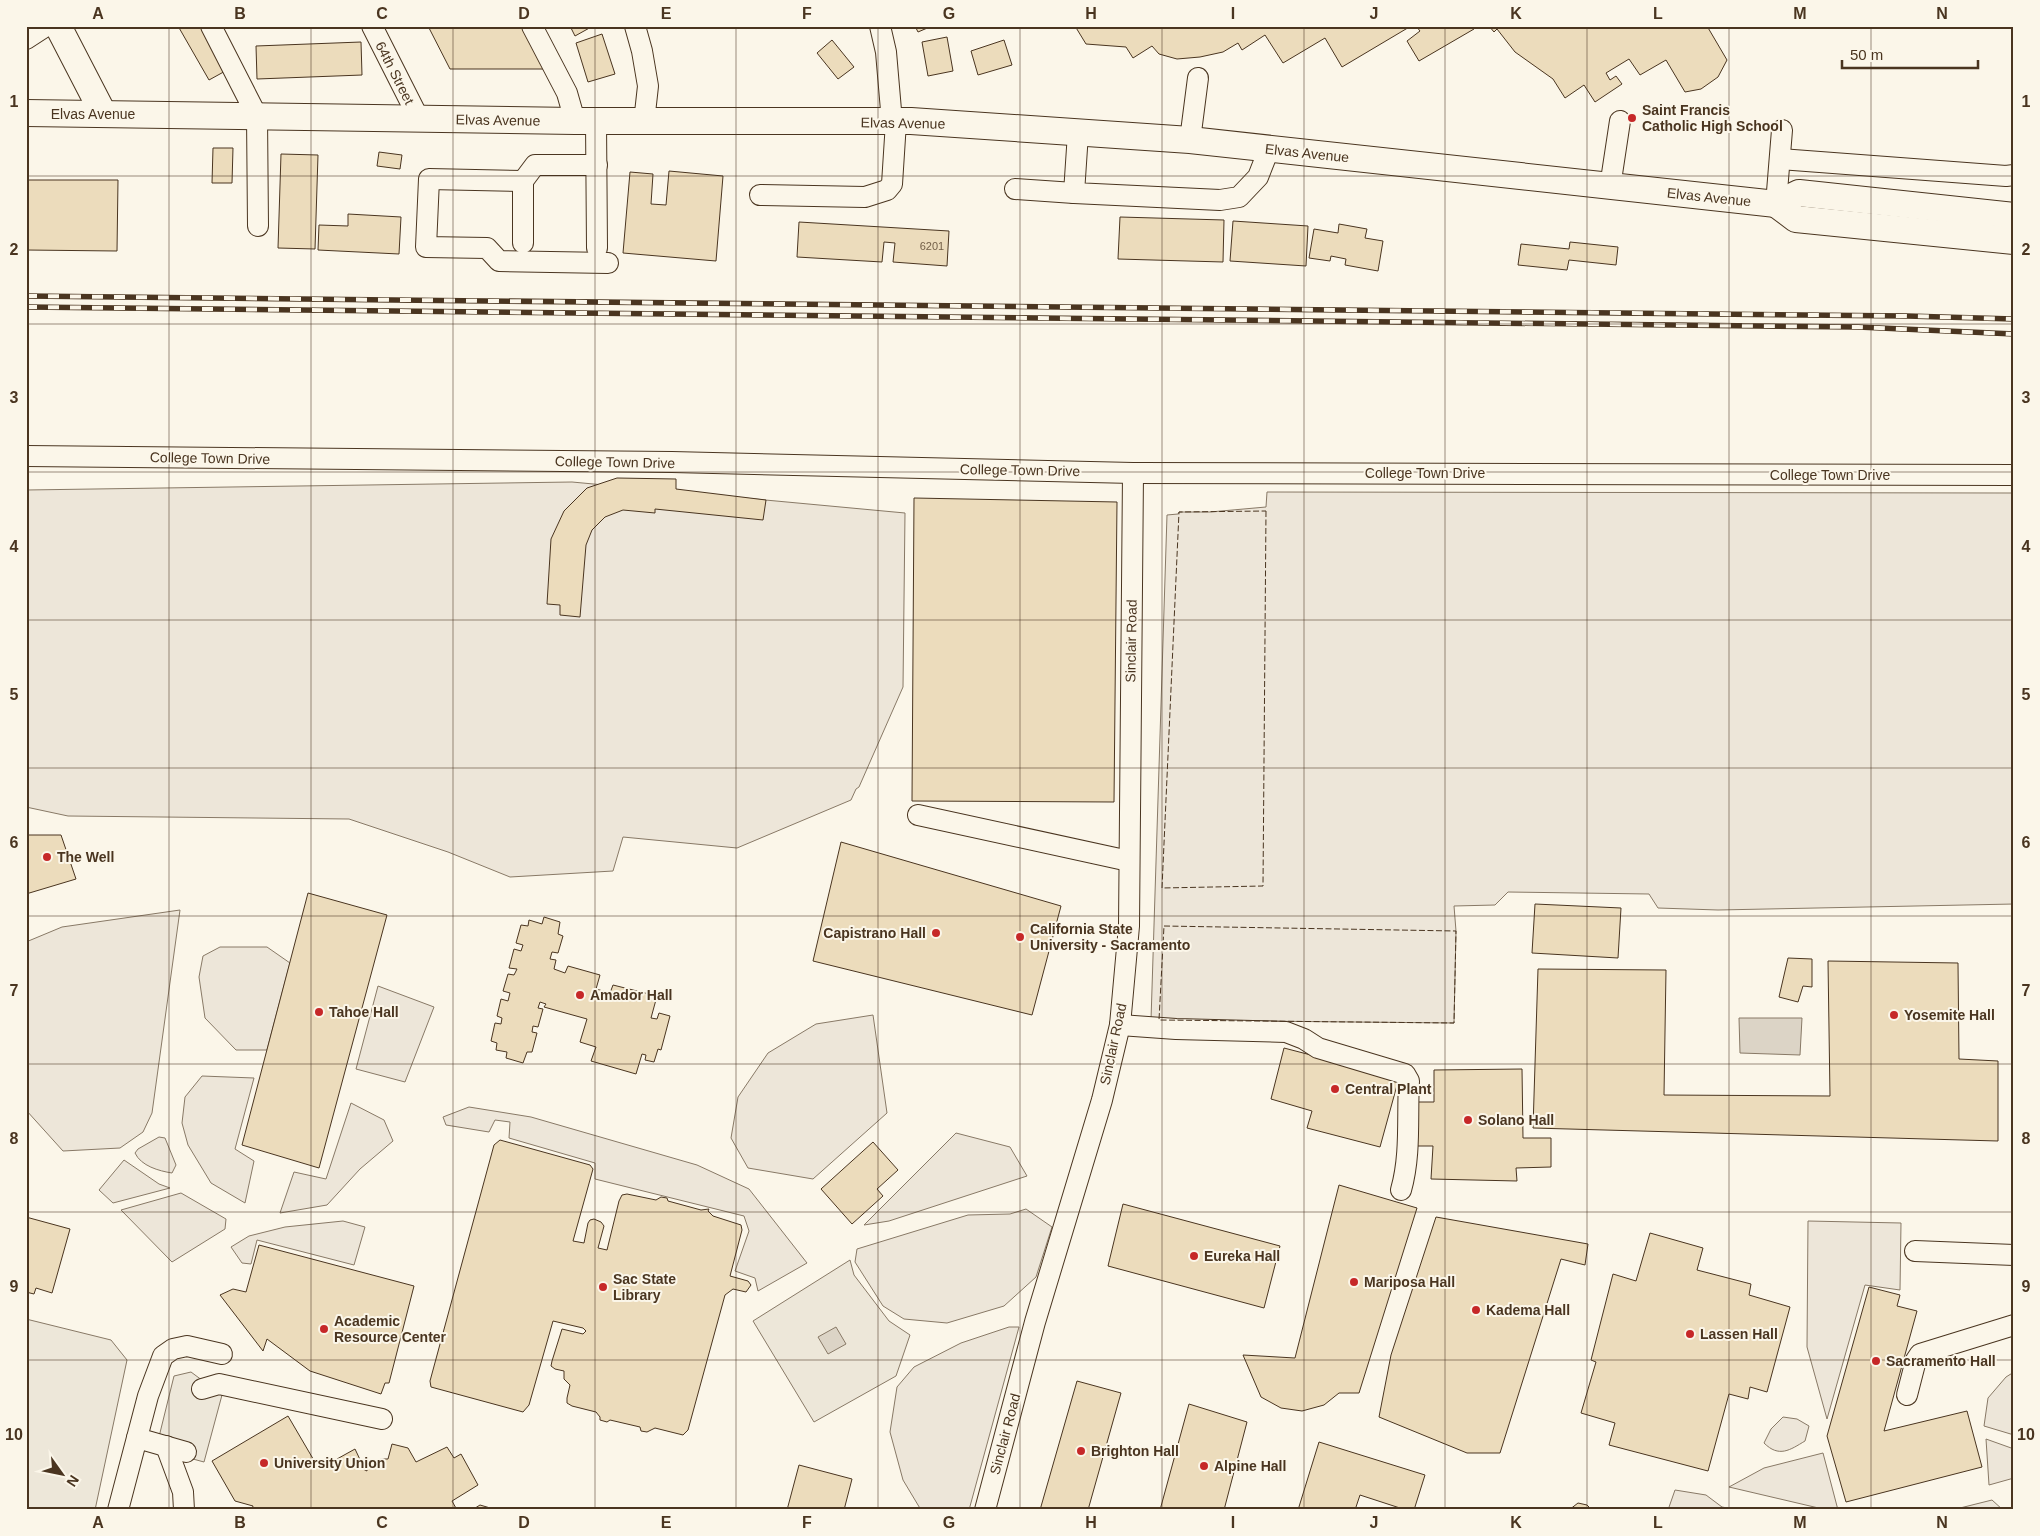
<svg xmlns="http://www.w3.org/2000/svg" width="2040" height="1536" font-family="Helvetica,sans-serif">
<style>
.green{fill:#ede6d9;stroke:#887966}
.parking{fill:#ede7d9;stroke:#887966}
.water{fill:#dcd4c6;stroke:#887966}
.building{fill:#ecdcbc;stroke:#4a3520}
.lines{fill:none;stroke-linecap:round;stroke-linejoin:round}
.minor-casing{stroke:#4a3520;stroke-width:22}
.major-casing{stroke:#4a3520;stroke-width:28}
.minor{stroke:#fbf6e9;stroke-width:20}
.major{stroke:#fbf6e9;stroke-width:26}
.rail-casing{stroke:#4a3520;stroke-width:5.5}
.rail{stroke:#fbf6e9;stroke-width:4;stroke-dasharray:11;stroke-linecap:butt}
.fence{stroke:#4a3520;stroke-width:1;stroke-dasharray:6 2.5;stroke-linecap:butt}
.grid{fill:none;stroke:#4a3520;stroke-width:1;stroke-opacity:0.55}
.poi-dot{fill:#c62828;stroke:#fbf6e9;stroke-width:2}
.labels{text-anchor:middle;stroke-width:4;stroke-linejoin:round;paint-order:stroke}
.number-label{font-size:11px;fill:#725f47}
.street-label{font-size:14px;fill:#4a3520;stroke:#fbf6e9}
.poi-label{font-size:14px;font-weight:bold;fill:#4a3520;stroke:#fbf6e9;text-anchor:start}
.neatline{fill:none;stroke:#4a3520;stroke-width:2}
.grid-label{font-size:16px;text-anchor:middle;font-weight:bold;fill:#4a3520}
</style>
<rect width="100%" height="100%" fill="#fbf6e9"/>
<!-- green -->
<g class="green">
<path d="M572 482 905 513 903 687 859 787 856 789 851 800 737 848 623 837 613 871 510 877 448 852 349 819 68 816 26 807V490Z"/>
<path d="M1267 492 2014 493V904L1718 910 1658 908 1649 894 1508 892 1495 905 1454 906 1456 931 1454 1023 1151 1020 1167 515 1178 514 1179 512H1210L1266 507Z"/>
<path d="M180 910 152 1113 143 1132 120 1148 63 1151 26 1110V942L62 927Z"/>
<path d="M220 947H267L290 963 267 1050H236L205 1018 199 977 203 956Z"/>
<path d="M378 986 434 1007 405 1082 356 1069Z"/>
<path d="M873 1015 887 1113 813 1179 748 1168 731 1138 738 1097 768 1053 816 1024Z"/>
<path d="M202 1076 254 1078 235 1149 254 1161 245 1203 211 1183 188 1145 182 1123 185 1097Z"/>
<path d="M351 1103 384 1120 393 1141 360 1169 327 1205 280 1213 294 1172 326 1179Z"/>
<path d="M469 1107 531 1117 697 1165 749 1189 807 1263 758 1291 755 1278 735 1271 749 1231 744 1216 595 1179V1163L509 1138 510 1122 495 1120 489 1132 446 1125 443 1117Z"/>
<path d="M956 1133 1010 1147 1027 1176 889 1221 864 1225Z"/>
<path d="M159 1137 165 1138 176 1165 172 1173C159 1171 141 1166 135 1153L138 1149Z"/>
<path d="M124 1160 159 1184 170 1188 113 1203 99 1190Z"/>
<path d="M181 1193 226 1219 225 1229 172 1262 121 1210Z"/>
<path d="M1026 1209 1052 1227 1036 1277 1004 1306 947 1323 904 1319 883 1306 855 1262 857 1249 968 1215 1010 1214Z"/>
<path d="M343 1221 365 1227 354 1265 257 1240 251 1264 242 1263 231 1247 249 1236 285 1227Z"/>
<path d="M1808 1221 1901 1223 1900 1290 1865 1285 1827 1419 1807 1347Z"/>
<path d="M1009 1327H1019L969 1510H921L903 1480 890 1432 897 1387 914 1367 961 1343Z"/>
<path d="M2014 1372V1435L1984 1426 1988 1398 2006 1377Z"/>
<path d="M1783 1417 1797 1419 1809 1426 1805 1441C1790 1450 1779 1458 1764 1443L1771 1429Z"/>
<path d="M1986 1439 2014 1449V1478L1989 1485Z"/>
<path d="M1823 1453 1838 1510H1827L1729 1487 1764 1468Z"/>
<path d="M1675 1490 1706 1495 1722 1507 1738 1510H1668Z"/>
<path d="M1992 1500 2003 1510H1952Z"/>
</g>
<!-- parking -->
<g class="parking">
<path d="M850 1260 854 1275 889 1321 910 1335 896 1376 814 1422 753 1321Z"/>
<path d="M26 1319 111 1340 127 1360 95 1510H26Z"/>
<path d="M191 1372 222 1395 204 1462 156 1449 174 1376Z"/>
</g>
<!-- water -->
<g class="water">
<path d="M1739 1018H1802L1800 1055 1740 1053Z"/>
<path d="M836 1327 846 1344 828 1354 818 1337Z"/>
</g>
<!-- building -->
<g class="building">
<path d="M178 26H204L229 69 209 80Z"/>
<path d="M428 26H526L548 69H450Z"/>
<path d="M570 26H593L575 36Z"/>
<path d="M915 26H932L918 32Z"/>
<path d="M1075 26H1411L1342 67 1325 38 1283 63 1265 35 1242 50 1238 43 1223 52 1200 57 1177 59 1159 54 1152 46 1133 58 1126 47 1086 44Z"/>
<path d="M1416 26H1472L1474 29 1419 61 1407 41 1420 31Z"/>
<path d="M1489 26H1707L1727 60 1718 77 1701 89 1685 92 1666 60 1640 75 1629 59 1606 73 1610 80 1616 76 1622 84 1595 102 1584 85 1565 98 1553 79 1515 52 1497 29 1494 32Z"/>
<path d="M602 34 615 74 588 82 576 43Z"/>
<path d="M947 37 953 71 928 76 922 42Z"/>
<path d="M832 40 854 67 838 79 817 53Z"/>
<path d="M1004 40 1012 65 978 75 971 51Z"/>
<path d="M361 42 362 75 257 79 256 46Z"/>
<path d="M213 148H233L232 183H212Z"/>
<path d="M379 152 402 155 400 169 377 166Z"/>
<path d="M281 154 318 155 315 249 278 248Z"/>
<path d="M669 171 723 176 716 261 623 253 630 172 653 174 651 204 666 205Z"/>
<path d="M26 180H118L117 251 26 250Z"/>
<path d="M348 214 401 217 399 254 318 250 319 225 348 226Z"/>
<path d="M1120 217 1224 220 1223 262 1118 259Z"/>
<path d="M1233 221 1308 226 1306 266 1230 261Z"/>
<path d="M799 222 949 231 947 266 893 262 895 243 884 242 882 262 797 257Z"/>
<path d="M1339 224 1367 229 1365 238 1383 241 1378 271 1345 265 1346 259 1331 256 1330 261 1309 258 1314 229 1338 233Z"/>
<path d="M1570 242 1618 247 1616 265 1569 260 1567 270 1518 265 1521 244 1569 249Z"/>
<path d="M617 478 676 479V489L766 500 763 520 655 509V513L623 510 605 517 592 530 586 545 580 617 560 615V605L547 604 551 539 564 511 587 488Z"/>
<path d="M914 498 1117 502 1114 802 912 801Z"/>
<path d="M26 835H61L76 879 26 894Z"/>
<path d="M841 842 1061 906 1032 1015 813 961Z"/>
<path d="M308 893 387 915 319 1168 242 1145Z"/>
<path d="M1535 904 1621 908 1618 958 1532 953Z"/>
<path d="M544 917 560 922 558 934 563 936 558 953 552 952 550 959 556 960 554 969 565 973 568 966 600 975 596 989 610 993 613 985 657 996 651 1018 657 1019 659 1013 670 1016 661 1050 658 1049 654 1062 645 1060 646 1055 642 1054 636 1074 591 1061 596 1047 580 1042 587 1019 544 1007 546 1004 540 1002 538 1008 543 1009 538 1027 533 1026 532 1032 537 1033 532 1052H527L523 1063 506 1058 507 1052 496 1050 497 1043 491 1041 495 1023 501 1024 502 1018 497 1016 501 999 508 1001 510 993 503 991 508 974 514 975 517 969 509 968 514 949 521 951 523 945 516 943 521 925 528 926 529 920 542 924Z"/>
<path d="M1788 958 1812 959V987L1803 986 1798 1002 1779 997Z"/>
<path d="M1828 961 1958 963 1959 1059 1998 1061V1141L1533 1128 1538 969 1666 970 1664 1095 1830 1096Z"/>
<path d="M1284 1048 1399 1078 1380 1147 1307 1128 1312 1111 1271 1099Z"/>
<path d="M1522 1069 1523 1138H1551V1167L1516 1168 1517 1181 1431 1179 1433 1146H1413L1412 1102H1434V1070Z"/>
<path d="M500 1140 590 1165 593 1169 573 1241 584 1243 588 1223 590 1220 594 1219 601 1222 604 1226 598 1248 607 1250 619 1201 622 1195 627 1194 656 1200 661 1197 667 1198 668 1201 701 1210 709 1209 708 1211 713 1216 741 1225 742 1230 730 1276 748 1281 751 1285 746 1292 733 1289 725 1295 688 1430 683 1435 655 1428 647 1432 641 1431 640 1427 610 1420 607 1422 600 1420V1417L596 1412 572 1406 567 1403V1398L570 1385 564 1379V1371L555 1369 551 1366 552 1361 562 1329 583 1334 586 1331 583 1328 553 1321 529 1405 523 1412 431 1387 430 1381 494 1145Z"/>
<path d="M873 1142 898 1170 877 1189 883 1196 852 1224 821 1189Z"/>
<path d="M1339 1185 1417 1208 1359 1393H1339L1324 1405 1302 1411 1281 1408 1261 1397 1243 1355 1295 1358Z"/>
<path d="M1123 1204 1280 1246 1264 1308 1108 1266Z"/>
<path d="M26 1217 70 1229 52 1293 36 1288 34 1294 26 1292Z"/>
<path d="M1436 1217 1588 1244 1585 1265 1561 1259 1500 1453H1467L1379 1417 1391 1355Z"/>
<path d="M1650 1233 1703 1248 1697 1270 1751 1284 1749 1295 1790 1307 1767 1392 1750 1387 1748 1399 1729 1394 1708 1471 1609 1445 1615 1423 1581 1413 1596 1362 1591 1360 1613 1274 1636 1281Z"/>
<path d="M259 1245 414 1286 389 1383H385L381 1394 310 1371 267 1339 263 1351 220 1295 233 1289 246 1292Z"/>
<path d="M1869 1287 1900 1295 1897 1306 1917 1311 1884 1431 1967 1411 1982 1467 1846 1502 1827 1436Z"/>
<path d="M1077 1381 1121 1393 1088 1510H1040Z"/>
<path d="M1189 1404 1247 1422 1224 1510H1160Z"/>
<path d="M288 1416 319 1469 355 1449 364 1468 363 1469 367 1471V1468L381 1459H388L392 1444 408 1448 416 1462 447 1447 454 1458 461 1454 478 1485 452 1501 457 1510H252L253 1506 235 1501 212 1461Z"/>
<path d="M1319 1442 1425 1475 1414 1510H1406L1360 1495 1355 1510H1298Z"/>
<path d="M799 1465 852 1479 844 1510H787Z"/>
<path d="M1578 1503 1587 1505 1592 1510H1569Z"/>
<path d="M480 1505 497 1510H472Z"/>
</g>
<g class="lines">
<!-- minor casing -->
<g class="minor-casing">
<g id="minor">
<path d="M211 26 257 116 258 226"/>
<path d="M372 26 419 119"/>
<path d="M532 26 567 93 575 121"/>
<path d="M635 26 642 51 648 86 644 122"/>
<path d="M880 26 886 52 892 122"/>
<path d="M26 39 46 26"/>
<path d="M596 122 597 248"/>
<path d="M1078 133 1074 193 1220 200 1239 197 1258 177 1269 149"/>
<path d="M1190 140 1198 78"/>
<path d="M1780 159 2006 176 2014 175"/>
<path d="M523 181 429 179 426 247 487 248 499 261 608 263"/>
<path d="M1610 187 1620 121"/>
<path d="M1015 189 1074 193"/>
<path d="M760 195 865 197 887 190 892 184 896 122"/>
<path d="M1776 204 1782 130"/>
<path d="M523 243V181L535 165H597"/>
<path d="M26 456 672 462 1133 473 2014 475"/>
<path d="M918 815 1129 861"/>
<path d="M1120 1025 1176 1029 1286 1032 1304 1039 1318 1048 1405 1074 1409 1081C1407 1117 1411 1155 1401 1190"/>
<path d="M1915 1251 2014 1255"/>
<path d="M202 1389 219 1384 382 1419"/>
<path d="M1907 1395 1916 1360 1920 1354 2014 1325"/>
<path d="M137 1438 186 1452"/>
<path d="M166 1446 183 1492 184 1510"/>
<path d="M118 1510 148 1396 163 1356 173 1349 187 1346 222 1354"/>
<path d="M985 1510 1035 1322 1102 1100 1120 1025 1129 926 1133 473"/>
</g>
</g>
<!-- major casing -->
<g class="major-casing">
<g id="major">
<path d="M58 26 103 113"/>
<path d="M26 113 575 121H911L1190 140 1776 204 1799 193 2014 216"/>
<path d="M1776 204 1796 219 2014 241"/>
</g>
</g>
<!-- minor -->
<use href="#minor" class="minor"/>
<!-- major -->
<use href="#major" class="major"/>
<!-- rail casing -->
<g class="rail-casing">
<g id="rail">
<path d="M26 296 1907 316 2014 319"/>
<path d="M26 307 1858 327 2014 334"/>
</g>
</g>
<!-- rail -->
<use href="#rail" class="rail"/>
<!-- fence -->
<g class="fence">
<path d="M1266 511 1263 886 1162 888 1179 512Z"/>
<path d="M1164 926 1456 931 1454 1023 1159 1020Z"/>
</g>
</g>
<!-- grid -->
<path class="grid" d="M169 26V1510M311 26V1510M453 26V1510M595 26V1510M736 26V1510M878 26V1510M1020 26V1510M1162 26V1510M1304 26V1510M1445 26V1510M1587 26V1510M1729 26V1510M1871 26V1510M26 176H2014M26 324H2014M26 472H2014M26 620H2014M26 768H2014M26 916H2014M26 1064H2014M26 1212H2014M26 1360H2014"/>
<!-- markers -->
<g class="poi-dot">
<circle cx="1632" cy="118" r="5"/>
<circle cx="47" cy="857" r="5"/>
<circle cx="936" cy="933" r="5"/>
<circle cx="1020" cy="937" r="5"/>
<circle cx="580" cy="995" r="5"/>
<circle cx="319" cy="1012" r="5"/>
<circle cx="1894" cy="1015" r="5"/>
<circle cx="1335" cy="1089" r="5"/>
<circle cx="1468" cy="1120" r="5"/>
<circle cx="1194" cy="1256" r="5"/>
<circle cx="1354" cy="1282" r="5"/>
<circle cx="603" cy="1287" r="5"/>
<circle cx="1476" cy="1310" r="5"/>
<circle cx="324" cy="1329" r="5"/>
<circle cx="1690" cy="1334" r="5"/>
<circle cx="1876" cy="1361" r="5"/>
<circle cx="1081" cy="1451" r="5"/>
<circle cx="264" cy="1463" r="5"/>
<circle cx="1204" cy="1466" r="5"/>
</g>
<g class="labels">
<!-- number labels -->
<g class="number-label">
<text x="932" y="250">6201</text>
</g>
<!-- street labels -->
<g class="street-label">
<text transform="translate(395 73) rotate(63)" y="5">64th Street</text>
<text x="93" y="119">Elvas Avenue</text>
<text transform="translate(498 120) rotate(1)" y="5">Elvas Avenue</text>
<text transform="translate(903 123) rotate(1)" y="5">Elvas Avenue</text>
<text transform="translate(1307 153) rotate(6)" y="5">Elvas Avenue</text>
<text transform="translate(1709 197) rotate(6)" y="5">Elvas Avenue</text>
<text transform="translate(210 458) rotate(1)" y="5">College Town Drive</text>
<text transform="translate(615 462) rotate(1)" y="5">College Town Drive</text>
<text transform="translate(1020 470) rotate(1)" y="5">College Town Drive</text>
<text x="1425" y="478">College Town Drive</text>
<text x="1830" y="480">College Town Drive</text>
<text transform="translate(1131 641) rotate(-89)" y="5">Sinclair Road</text>
<text transform="translate(1113 1044) rotate(-78)" y="5">Sinclair Road</text>
<text transform="translate(1005 1434) rotate(-75)" y="5">Sinclair Road</text>
</g>
<!-- poi labels -->
<g class="poi-label">
<text x="1642" y="115">Saint Francis<tspan x="1642" dy="16">Catholic High School</tspan></text>
<text x="57" y="862">The Well</text>
<text x="1030" y="934">California State<tspan x="1030" dy="16">University - Sacramento</tspan></text>
<text x="926" y="938" text-anchor="end">Capistrano Hall</text>
<text x="590" y="1000">Amador Hall</text>
<text x="329" y="1017">Tahoe Hall</text>
<text x="1904" y="1020">Yosemite Hall</text>
<text x="1345" y="1094">Central Plant</text>
<text x="1478" y="1125">Solano Hall</text>
<text x="1204" y="1261">Eureka Hall</text>
<text x="613" y="1284">Sac State<tspan x="613" dy="16">Library</tspan></text>
<text x="1364" y="1287">Mariposa Hall</text>
<text x="1486" y="1315">Kadema Hall</text>
<text x="334" y="1326">Academic<tspan x="334" dy="16">Resource Center</tspan></text>
<text x="1700" y="1339">Lassen Hall</text>
<text x="1886" y="1366">Sacramento Hall</text>
<text x="1091" y="1456">Brighton Hall</text>
<text x="274" y="1468">University Union</text>
<text x="1214" y="1471">Alpine Hall</text>
</g>
</g>
<!-- border -->
<rect width="2040" height="1536" fill="none" stroke="#fbf6e9" stroke-width="55"/>
<!-- north arrow -->
<g transform="translate(62 1474) rotate(123)" stroke="#fbf6e9" stroke-width="4" paint-order="stroke">
<path d="M0-4L9 19L0 12L-9 19Z" fill="#4a3520"/>
<text y="-8" font-size="14" font-weight="bold" text-anchor="middle" fill="#4a3520">N</text>
</g>
<!-- scale -->
<path d="M1842 60v8h136v-8" fill="none" stroke="#4a3520" stroke-width="2.5"/>
<text x="1850" y="60" font-size="15" fill="#4a3520" stroke="#fbf6e9" stroke-width="4" paint-order="stroke">50 m</text>
<rect x="28" y="28" width="1984" height="1480" class="neatline"/>
<g class="grid-label">
<text x="98" y="19">A</text>
<text x="240" y="19">B</text>
<text x="382" y="19">C</text>
<text x="524" y="19">D</text>
<text x="666" y="19">E</text>
<text x="807" y="19">F</text>
<text x="949" y="19">G</text>
<text x="1091" y="19">H</text>
<text x="1233" y="19">I</text>
<text x="1374" y="19">J</text>
<text x="1516" y="19">K</text>
<text x="1658" y="19">L</text>
<text x="1800" y="19">M</text>
<text x="1942" y="19">N</text>
<text x="14" y="107">1</text>
<text x="2026" y="107">1</text>
<text x="14" y="255">2</text>
<text x="2026" y="255">2</text>
<text x="14" y="403">3</text>
<text x="2026" y="403">3</text>
<text x="14" y="552">4</text>
<text x="2026" y="552">4</text>
<text x="14" y="700">5</text>
<text x="2026" y="700">5</text>
<text x="14" y="848">6</text>
<text x="2026" y="848">6</text>
<text x="14" y="996">7</text>
<text x="2026" y="996">7</text>
<text x="14" y="1144">8</text>
<text x="2026" y="1144">8</text>
<text x="14" y="1292">9</text>
<text x="2026" y="1292">9</text>
<text x="14" y="1440">10</text>
<text x="2026" y="1440">10</text>
<text x="98" y="1528">A</text>
<text x="240" y="1528">B</text>
<text x="382" y="1528">C</text>
<text x="524" y="1528">D</text>
<text x="666" y="1528">E</text>
<text x="807" y="1528">F</text>
<text x="949" y="1528">G</text>
<text x="1091" y="1528">H</text>
<text x="1233" y="1528">I</text>
<text x="1374" y="1528">J</text>
<text x="1516" y="1528">K</text>
<text x="1658" y="1528">L</text>
<text x="1800" y="1528">M</text>
<text x="1942" y="1528">N</text>
</g>
</svg>
